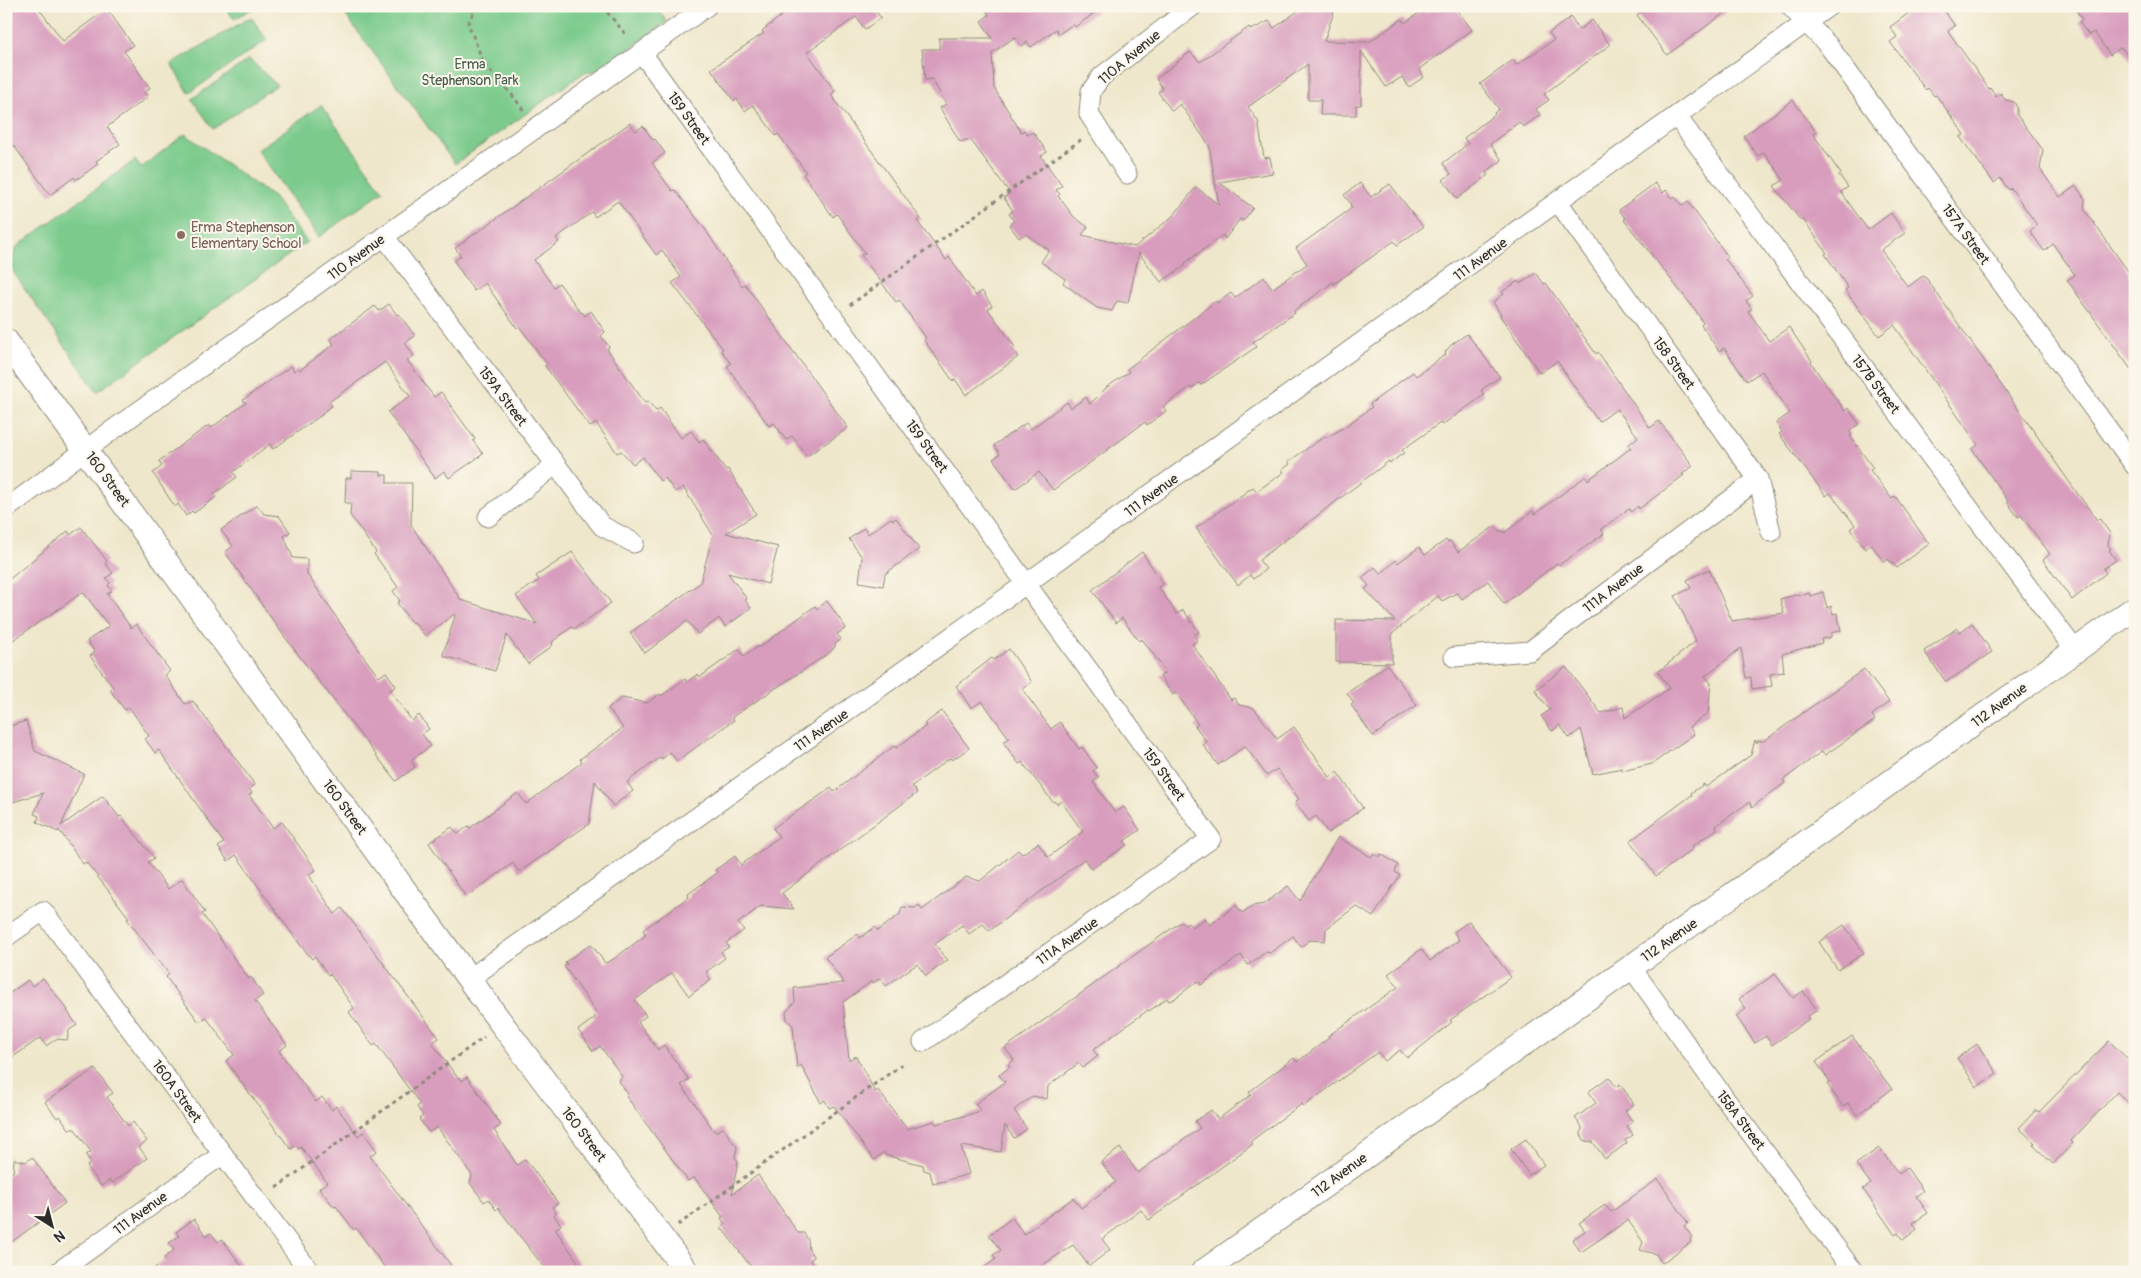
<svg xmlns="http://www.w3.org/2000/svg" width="2141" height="1278" font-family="Pangolin,sans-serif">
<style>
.green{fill:#7bcb8c;stroke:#537b5c}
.building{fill:#d89dbd}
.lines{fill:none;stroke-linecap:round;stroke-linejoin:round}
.minor-casing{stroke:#8d897b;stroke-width:21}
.tertiary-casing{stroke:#8d897b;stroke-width:26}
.path{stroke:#8d897b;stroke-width:3;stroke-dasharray:4 4;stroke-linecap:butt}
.minor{stroke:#fff;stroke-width:19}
.tertiary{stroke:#fff;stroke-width:24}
.education-dot{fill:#8d6e63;stroke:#fbf7ec;stroke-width:2}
.labels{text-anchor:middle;stroke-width:4;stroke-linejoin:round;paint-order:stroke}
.street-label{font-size:14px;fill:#2b2b2b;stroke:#fbf7ec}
.park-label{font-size:14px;fill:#435b48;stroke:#fbf7ec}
.education-label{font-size:14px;fill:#785e54;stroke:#fbf7ec;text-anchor:start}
</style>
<rect width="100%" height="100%" fill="#fbf7ec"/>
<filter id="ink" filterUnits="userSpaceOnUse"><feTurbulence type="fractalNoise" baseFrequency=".02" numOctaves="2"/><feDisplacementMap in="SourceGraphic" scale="10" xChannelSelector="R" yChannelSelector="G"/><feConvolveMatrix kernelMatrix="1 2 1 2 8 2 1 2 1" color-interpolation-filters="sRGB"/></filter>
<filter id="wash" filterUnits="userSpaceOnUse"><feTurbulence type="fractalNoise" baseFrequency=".0096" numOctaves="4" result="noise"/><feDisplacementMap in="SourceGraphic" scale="20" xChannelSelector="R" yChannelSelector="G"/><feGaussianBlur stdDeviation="1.12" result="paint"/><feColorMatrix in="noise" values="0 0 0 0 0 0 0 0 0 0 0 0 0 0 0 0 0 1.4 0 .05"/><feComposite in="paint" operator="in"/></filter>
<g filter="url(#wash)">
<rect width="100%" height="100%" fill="#efe7cb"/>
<!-- green -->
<g class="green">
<path d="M224 6H257L234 19Z"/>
<path d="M339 6H656L667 22 600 70 585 72 455 164Z"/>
<path d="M251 17 267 40 189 93 171 64Z"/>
<path d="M249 59 277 85 213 129 192 99Z"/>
<path d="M321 105 383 191 319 237 257 150Z"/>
<path d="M185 134 273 197 307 242 97 392 11 269 15 248 135 160 141 168Z"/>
</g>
<g id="blocks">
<!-- building -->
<g class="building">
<path d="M6 6H37L63 41 107 9 133 45 124 51 150 88 144 92 148 97 107 127 120 144 96 161 98 164 76 180 74 177 50 195 14 146 6 151Z"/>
<path d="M794 6H872L881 18 865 29 856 17 807 52 835 91 831 95 921 219 917 221 946 260 949 257 976 296 982 291 992 306 988 309 1015 347 1012 349 1018 357 966 395 955 379 953 381 924 340 926 338 899 300 896 302 861 255 865 253 837 214 833 217 803 174 806 172 778 134 776 136 753 105 745 111 737 99 734 101 711 69 764 33 762 31Z"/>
<path d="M983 6H1104L1075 27 1073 24 1059 34 1056 29 1031 47 1027 42 1022 46 1015 37 992 53 994 88 1021 132 1024 130 1028 135 1033 132 1047 152 1041 156 1062 186 1056 190 1060 194 1058 196 1074 217 1088 227 1082 235 1135 247 1174 215 1196 187 1219 205 1209 145 1180 104 1172 111 1158 92 1163 89 1156 79 1190 52 1200 62 1249 27 1251 30 1269 21 1274 28 1305 6H1336L1324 41 1369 42 1402 19 1405 23 1423 10 1426 13 1435 6H1454L1472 30 1419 69 1424 77 1409 87 1402 77 1386 87 1361 51V105H1356V115H1320L1321 100H1308V64L1248 107 1258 121 1264 158 1270 157 1273 173 1219 182 1253 208 1243 221 1240 219 1225 239 1223 235 1185 263 1186 265 1161 282 1139 253 1128 303 1117 301 1112 311 1097 308 1063 283 1065 279 1041 262 1049 250 1025 234 1019 238 1009 225 1014 221 1009 214 1013 211 1004 198 1010 193 970 139 960 142 940 108 946 104 932 79 925 80 922 49H939V38H992L981 21 989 15Z"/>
<path d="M1649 6H1734L1667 55 1637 15Z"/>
<path d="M1918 6H1941L1955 26 1948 31 1989 89 1990 88 1996 97 2001 93 2005 100 2014 102 2017 107V115L2043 150 2040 169 2060 197 2076 186 2085 199 2084 209 2135 281V375L2067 280 2075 275 2053 244 2044 251 2030 231 2037 225 2011 188 2009 190 2000 178 1994 183 1960 137 1964 135 1959 127 1936 95 1934 96 1928 88 1926 90 1890 42 1897 37 1890 27Z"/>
<path d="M2073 6H2135V66L2123 49 2120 48 2110 55 2094 32 2089 35 2079 22 2082 19Z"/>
<path d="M1571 17 1579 30 1592 20 1610 45 1544 94 1549 100 1536 109 1540 115 1523 127 1519 122 1490 144 1502 160 1486 172 1488 175 1457 199 1443 180 1451 174 1443 163 1468 144 1464 138 1495 114 1494 113 1499 109 1480 84 1513 60 1516 65 1554 40 1549 33Z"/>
<path d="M1793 100 1816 132 1813 134 1841 174 1839 175 1848 187 1841 192 1868 230 1891 213 1905 233 1881 250 1908 287 1924 275 2075 490 2097 520 2099 518 2110 533 2108 545 2111 549 2109 550 2116 560 2103 569 2106 573 2072 600 2043 560 2050 554 2021 515 2018 517 2007 502 2008 501 1972 449 1978 445 1894 325 1879 336 1845 290 1848 288 1825 254 1827 253 1803 219 1801 221 1774 186 1784 180 1764 152 1758 156 1745 138 1744 136Z"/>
<path d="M630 123 636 131 643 126 653 140 655 139 665 153 652 163 672 191 675 190 705 229 742 286 745 284 848 428 807 456 792 436 786 440 774 423 769 426 727 366 731 364 721 350 723 349 672 283 681 277 662 250 656 255 618 201 595 217 592 212 556 238 559 242 534 260 554 287 559 283 581 313 582 312 585 316 591 311 605 332 601 336 609 347 607 349 645 403 648 401 656 411 660 408 681 438 691 431 699 442 703 439 726 470 728 469 756 514 726 533 778 547 768 584 728 573 747 599 745 600 751 608 725 627 719 618 698 634 687 621 645 653 630 633 700 583 713 535 683 487 675 492 665 478 660 481 643 457 633 464 621 451 617 453 596 423 590 427 545 366 547 364 519 326 517 328 485 283 474 291 454 261 461 256 455 248Z"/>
<path d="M1360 183 1371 197 1390 184 1423 227 1397 245 1394 241 1334 284 1333 282 1294 311 1295 313 1253 342 1256 347 1201 385 1199 383 1191 389 1190 387 1163 407 1166 411 1147 425 1145 422 1053 490 1039 472 1015 489 993 459 1000 454 994 445 1026 423 1031 429 1067 402 1071 408 1086 397 1090 404 1107 387 1129 372 1127 369 1216 301 1217 303 1231 293 1235 298 1264 277 1272 289 1307 264 1296 248 1352 208 1350 205 1351 204 1344 195Z"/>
<path d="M1655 183 1663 193 1666 190 1673 199 1675 197 1682 206 1688 202 1728 257 1725 259 1753 296 1746 301 1752 309 1748 311 1769 341 1789 327 1812 361 1811 362 1818 373 1845 411 1848 408 1859 424 1849 431 1852 435 1850 436 1873 468 1870 470 1892 499 1895 496 1929 544 1897 568 1888 559 1884 562 1871 544 1865 549 1850 529 1855 525 1830 493 1826 496 1779 434 1782 432 1776 423 1790 413 1762 371 1747 381 1724 348 1719 351 1701 325 1703 323 1696 311 1624 220 1626 219 1619 210Z"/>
<path d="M1536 273 1544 284 1546 283 1596 354 1598 352 1650 428 1659 421 1693 466 1682 474 1684 475 1639 509 1638 506 1631 512 1629 509 1601 529 1604 534 1559 565 1557 563 1504 604 1488 581 1462 599 1457 593 1442 601 1438 596 1392 634V663L1336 662V620L1395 621 1365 589 1369 586 1362 578 1375 567 1381 574 1396 560 1398 563 1419 547 1425 555 1446 540 1448 542 1450 541 1458 552 1495 526 1500 532 1502 530 1504 533 1533 511 1535 514 1586 476 1588 480 1631 448 1628 445 1638 437 1617 409 1600 421 1596 418 1557 361 1540 373 1500 316 1501 315 1493 302 1504 294 1502 292 1518 281 1520 284Z"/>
<path d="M389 304 397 315 399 314 415 336 405 343 414 356 407 360 434 397 441 392 475 439 473 441 483 454 449 478 444 471 435 478 388 412 410 396 385 362 329 402 332 406 322 413 323 414 273 449 270 444 233 472 237 477 214 494 216 497 194 513 192 511 186 516 178 504 175 507 153 473 162 466 159 461 209 425 211 428 246 403 243 400 291 366 294 371 298 368 300 370 334 344 330 339 375 306 379 311Z"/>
<path d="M1467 334 1500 377 1481 390 1484 395 1442 425 1440 423 1402 450 1404 453 1390 463 1389 461 1259 560 1266 569 1253 579 1250 575 1238 585 1196 528 1253 487 1257 491 1284 472 1282 470 1290 464 1288 462 1325 436 1326 438 1343 428 1372 407 1370 404 1413 372 1416 376 1446 354 1445 352 1451 345Z"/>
<path d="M351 471 381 472V475H387V483H412L411 525 461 600 537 624 516 596 539 580 536 576 572 552 611 603 574 629 572 627 553 641 552 646 528 664 507 635 495 671 444 656 443 654 456 613 425 636 414 622 412 623 397 603 400 601 393 591 398 587 374 554 376 552 350 515 351 503H345L346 478H351Z"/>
<path d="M257 505 264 514 279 516 290 532 284 536 293 558 307 559V574L357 648 379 677 386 672 396 686 390 690 412 721 419 715 429 729 422 734 431 746 411 760 415 767 396 781 284 636 225 552 233 546 221 530Z"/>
<path d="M891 518 893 520 896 518 919 549 885 574 883 586 859 582 862 557 849 539 864 528 868 534Z"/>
<path d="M81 527 107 561 105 563 113 573 106 578 110 583 108 585 112 591 107 594 131 628 136 624 170 671 165 675 185 704 193 701 255 785 249 789 252 793 249 795 273 828 282 822 302 850 316 870 309 874 312 880 335 914 342 908 439 1038 432 1043 458 1078 459 1077 462 1081 467 1077 501 1125 494 1130 517 1165 525 1159 558 1203 552 1207 556 1213 554 1215 561 1225 555 1229 585 1272H548L498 1208 496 1210 488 1199 484 1202 470 1183 472 1175 438 1128 437 1127 429 1132 419 1119 423 1116 417 1107 420 1104 376 1044 373 1046 349 1012 354 1008 330 974 328 975 315 956 312 959 301 946 236 855 228 861 218 847 224 843 159 750 155 753 145 739 149 736 129 707 125 710 110 690 113 687 90 656 95 652 87 641 109 626 83 592 6 645V582L68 531 70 535Z"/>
<path d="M1142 552 1163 584 1158 587 1177 614 1183 610 1199 632 1194 635 1197 640 1192 644 1231 700 1234 698 1239 705 1254 708 1277 739 1294 727 1330 777 1337 772 1363 808 1328 833 1316 816 1309 821 1295 802 1299 799 1277 769 1267 776 1245 746 1218 765 1203 745 1207 742 1195 726 1198 724 1176 693 1173 695 1160 676 1166 672 1142 639 1139 641 1122 618 1116 623 1092 590Z"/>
<path d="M1709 569 1732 621 1784 613 1780 599 1800 594V596L1809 593 1810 596 1823 592 1827 608 1831 606 1833 614 1837 613 1841 630 1831 633V637L1821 639 1822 643 1782 654 1784 672 1770 674 1772 686 1752 689 1751 677 1746 678 1741 648 1705 676 1711 683 1708 713 1689 727 1694 734 1652 764 1622 771V768L1593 774 1581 729 1569 738 1560 725 1552 731 1541 716 1550 710 1535 690 1566 667 1601 713 1623 707 1625 718 1670 688 1658 672 1696 641 1675 596 1691 588 1687 580Z"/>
<path d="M827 601 846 628 837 634 841 639 835 644V647L829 653 732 717 734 720 677 761 670 752 662 759 661 757 627 782 633 791 613 806 595 781 589 824 519 872 513 863 466 897 429 843 452 827 458 834 468 826 470 828 518 793 526 804 582 762 580 759 623 728 608 708 622 698 647 703 660 694 661 696 685 679 687 682 698 674 700 677 739 649 744 656 759 646 760 647 815 606 817 609Z"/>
<path d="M1972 623 1992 652 1946 682 1924 651 1957 628 1960 632Z"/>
<path d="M1009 649 1032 682 1022 689 1051 729 1060 722 1079 749 1082 747 1097 768 1093 771 1099 778 1093 782 1115 813 1124 807 1140 830 1124 841 1127 845 1091 869 1084 859 989 931 983 924 969 934 962 925 935 944 948 960 926 976 917 964 886 986 880 978 873 983 872 981 843 1002 849 1060 856 1056 875 1092 878 1090 907 1129 934 1121 936 1124 981 1111 975 1104 1005 1082 999 1075 1010 1067 1008 1064 1014 1060 1005 1048 1182 921 1185 925 1188 923 1192 927 1205 918 1210 925 1236 905 1242 913 1252 906 1264 904 1288 886 1300 901 1338 837 1371 857 1374 854 1380 857 1381 854 1398 865 1395 872 1400 875 1373 917 1356 906 1326 929 1325 941 1310 940 1301 947 1293 936 1270 953 1266 952 1248 965 1241 955 1201 985 1198 981 1174 999 1169 1001 1167 998 1149 1011 1148 1010 1093 1050 1098 1056 1083 1068 1079 1063 1048 1086 1047 1099 1033 1096 1014 1110 1027 1129 1014 1138 1005 1125 1001 1152 961 1146 969 1174 933 1184 930 1172 924 1170 923 1165 885 1155 884 1152 874 1160 834 1106 829 1108 825 1100 821 1103 801 1065 797 1068 793 1026 787 1019 786 1012 795 1002 794 988 844 983 825 957 858 934 860 938 875 927 878 931 900 914 902 907 915 908 919 905 922 910 966 877 980 881 1018 850 1022 854 1038 843 1048 857 1083 832 1061 801 1057 804 1054 801 1053 802 1022 762 1019 764 1003 742 1009 738 982 701 971 708 956 686 992 658 994 660Z"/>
<path d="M1387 665 1417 705 1373 736 1351 705 1354 703 1347 693Z"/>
<path d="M1864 669 1889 702 1872 715 1875 720 1825 755 1821 752 1783 780 1785 783 1752 807 1749 802 1716 826 1717 829 1692 846 1694 848 1656 876 1630 841 1692 795 1691 793 1704 784 1706 787 1751 755 1755 740 1757 743V741H1764Z"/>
<path d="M942 711 969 748 952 760 950 758 912 786 917 793 782 893 794 909 761 906 738 923 744 930 726 943 729 947 721 952 725 958 706 972 711 980 689 996 672 973 635 1000 646 1016 638 1022 658 1050 664 1045 689 1080 681 1085 715 1132 723 1128 737 1147 735 1157 738 1161 732 1194 758 1175 798 1233H804L808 1240 809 1250 814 1257 810 1260 818 1272H755L721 1227 725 1224 721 1218 723 1217 694 1177 688 1181 626 1096 628 1094 619 1081 622 1076 600 1046 593 1051 578 1030 595 1018 594 1016 597 1013 564 966 567 964 565 962 591 944 605 963 612 960 646 935 643 930 689 897 688 894 717 873 715 870 735 856 741 865 779 837 773 828 831 788 834 792 894 746 896 748 926 726 924 724Z"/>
<path d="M26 721 35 751 84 774 61 826 103 796 119 817 121 816 154 858 148 862 168 889 182 879 205 912 202 914 249 979 251 977 263 995 255 1001 287 1045 279 1051 316 1102 322 1097 332 1110 336 1106 358 1136 363 1132 377 1151 370 1156 456 1272H388L356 1228 354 1230 336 1206 334 1207 319 1188 327 1182 301 1147 299 1149 296 1145 291 1149 277 1131 226 1061 234 1055 206 1017 199 1022 166 977 169 974 127 919 129 918 108 890 86 862 83 864 59 830 58 832 37 822 39 816 34 814 43 793 6 804V727Z"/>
<path d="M1469 921 1511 977 1450 1020 1452 1022 1407 1058 1400 1050 1385 1061 1378 1052 1304 1106 1302 1104 1267 1129 1251 1141 1253 1144 1149 1220 1141 1210 1102 1239 1110 1250 1089 1266 1073 1245 1032 1272H978L996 1259 993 1255 1001 1250 989 1235 1012 1218 1024 1234 1073 1198 1081 1208 1116 1182 1101 1162 1120 1148 1138 1173 1139 1172 1200 1128 1195 1121 1211 1110 1218 1119 1251 1095 1249 1092 1294 1058 1297 1062 1329 1038 1328 1036 1398 987 1388 974 1421 949 1430 961 1459 940 1454 932Z"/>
<path d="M1844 925 1864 953 1838 970 1819 942Z"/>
<path d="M1775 974 1793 998 1803 991 1817 1010 1807 1017 1809 1019 1772 1045 1766 1036 1755 1043 1736 1016 1746 1009 1739 999Z"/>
<path d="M43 978 68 1010 67 1011 77 1025 69 1030 67 1040 56 1039 46 1046 40 1038 6 1062V996L28 980 32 986Z"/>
<path d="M1852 1036 1892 1089 1857 1115 1848 1103 1843 1107 1827 1084 1830 1082 1816 1062Z"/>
<path d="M2109 1041 2135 1066V1109L2117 1092 2071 1141 2073 1143 2053 1164 2033 1145 2035 1143 2019 1128 2036 1110 2039 1112Z"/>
<path d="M1977 1044 1997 1073 1977 1087 1957 1058Z"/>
<path d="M95 1069 113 1093 107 1097 128 1126 133 1122 147 1141 139 1147 147 1158 112 1183 110 1180 101 1186 87 1166 91 1163 86 1155 91 1152 75 1129H69L60 1116 57 1118 45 1102Z"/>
<path d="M1609 1077 1616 1087 1620 1084 1634 1104 1625 1111 1633 1122 1627 1126 1633 1135 1625 1140 1627 1143 1605 1159 1593 1142 1585 1141 1581 1135 1582 1127 1575 1118 1596 1103 1588 1092Z"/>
<path d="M1526 1139 1544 1165 1529 1175 1511 1149Z"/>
<path d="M1879 1148 1899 1174 1907 1168 1923 1191 1916 1196 1928 1213 1913 1223 1917 1229 1903 1240 1898 1233 1895 1235 1863 1189 1871 1184 1856 1164Z"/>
<path d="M32 1157 65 1203 6 1246V1176L13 1172 14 1159 26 1162Z"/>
<path d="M1658 1179 1688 1223 1684 1226 1692 1237 1690 1239 1691 1242 1662 1263 1656 1254 1640 1250 1643 1242 1628 1220 1581 1252 1572 1240 1585 1231 1579 1223 1605 1205 1611 1212Z"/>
<path d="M194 1219 206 1236 211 1233 218 1242 222 1239 246 1272H149L165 1260 164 1258 174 1250 169 1243 179 1236 176 1232Z"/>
</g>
</g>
</g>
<g filter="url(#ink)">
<use href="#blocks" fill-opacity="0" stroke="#8d897b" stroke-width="1"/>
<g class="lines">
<!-- minor casing -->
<g class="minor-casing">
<g id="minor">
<path d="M1790 6 1828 45 2135 466"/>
<path d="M642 53 1211 839 923 1042"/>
<path d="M1677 117 2075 650"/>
<path d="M1127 174 1089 114 1091 91 1102 76 1193 6"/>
<path d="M1558 202 1758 479 1771 532"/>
<path d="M384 236 602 526 634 543"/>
<path d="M6 509 114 429 707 6"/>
<path d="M488 517 555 465"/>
<path d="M1454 657 1530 651 1758 479"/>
<path d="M6 937 43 911 310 1272"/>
<path d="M1631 967 1723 1096 1854 1272"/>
<path d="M469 979 1027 583 1829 6"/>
<path d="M58 1272 223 1154"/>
</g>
</g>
<!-- tertiary casing -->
<g class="tertiary-casing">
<g id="tertiary">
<path d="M6 341 490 1008 687 1272"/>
<path d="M1203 1272 2135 608"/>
</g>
</g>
<!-- path -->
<g class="path">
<path d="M103 6 104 8 107 6"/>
<path d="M477 6 468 23 484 64 513 96 524 111"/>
<path d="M602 6 627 36"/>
<path d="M850 305 1082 139"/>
<path d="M276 1188 484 1037"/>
<path d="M678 1225 904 1063"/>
</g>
<!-- minor -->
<use href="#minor" class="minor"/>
<!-- tertiary -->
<use href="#tertiary" class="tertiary"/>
</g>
</g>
<!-- markers -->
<circle class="education-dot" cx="181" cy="235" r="5"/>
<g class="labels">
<!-- street labels -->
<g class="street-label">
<text transform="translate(1129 57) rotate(-40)" y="5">110A Avenue</text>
<text transform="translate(689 118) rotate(54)" y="5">159 Street</text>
<text transform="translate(1966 234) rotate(54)" y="5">157A Street</text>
<text transform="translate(356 257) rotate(-36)" y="5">110 Avenue</text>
<text transform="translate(1480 259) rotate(-36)" y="5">111 Avenue</text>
<text transform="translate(1674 363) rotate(54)" y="5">158 Street</text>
<text transform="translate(1876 384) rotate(53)" y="5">157B Street</text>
<text transform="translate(503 396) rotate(53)" y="5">159A Street</text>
<text transform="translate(927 446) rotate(54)" y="5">159 Street</text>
<text transform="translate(108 479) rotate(54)" y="5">160 Street</text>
<text transform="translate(1151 495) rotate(-36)" y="5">111 Avenue</text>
<text transform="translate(1613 588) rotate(-37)" y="5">111A Avenue</text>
<text transform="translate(1999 705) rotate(-36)" y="5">112 Avenue</text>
<text transform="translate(821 730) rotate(-35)" y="5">111 Avenue</text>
<text transform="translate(1164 774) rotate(54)" y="5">159 Street</text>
<text transform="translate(345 807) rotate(54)" y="5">160 Street</text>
<text transform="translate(1669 940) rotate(-35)" y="5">112 Avenue</text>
<text transform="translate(1067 941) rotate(-35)" y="5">111A Avenue</text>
<text transform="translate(177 1091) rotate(54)" y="5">160A Street</text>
<text transform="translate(1741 1120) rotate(53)" y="5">158A Street</text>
<text transform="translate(584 1134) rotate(53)" y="5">160 Street</text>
<text transform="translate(1339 1175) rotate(-36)" y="5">112 Avenue</text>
<text transform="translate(140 1213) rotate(-36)" y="5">111 Avenue</text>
</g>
<!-- park labels -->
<g class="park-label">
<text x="470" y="69">Erma<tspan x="470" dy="16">Stephenson Park</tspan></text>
</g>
<!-- education labels -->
<g class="education-label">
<text x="191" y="232">Erma Stephenson<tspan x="191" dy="16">Elementary School</tspan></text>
</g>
</g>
<!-- margin -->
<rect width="2141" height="1278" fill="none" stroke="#fbf7ec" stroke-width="25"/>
<!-- north arrow -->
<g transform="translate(52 1226) rotate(144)" stroke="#fbf7ec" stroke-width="4" paint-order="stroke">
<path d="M0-4L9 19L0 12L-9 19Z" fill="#2b2b2b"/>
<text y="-8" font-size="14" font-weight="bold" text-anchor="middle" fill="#2b2b2b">N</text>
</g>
</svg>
